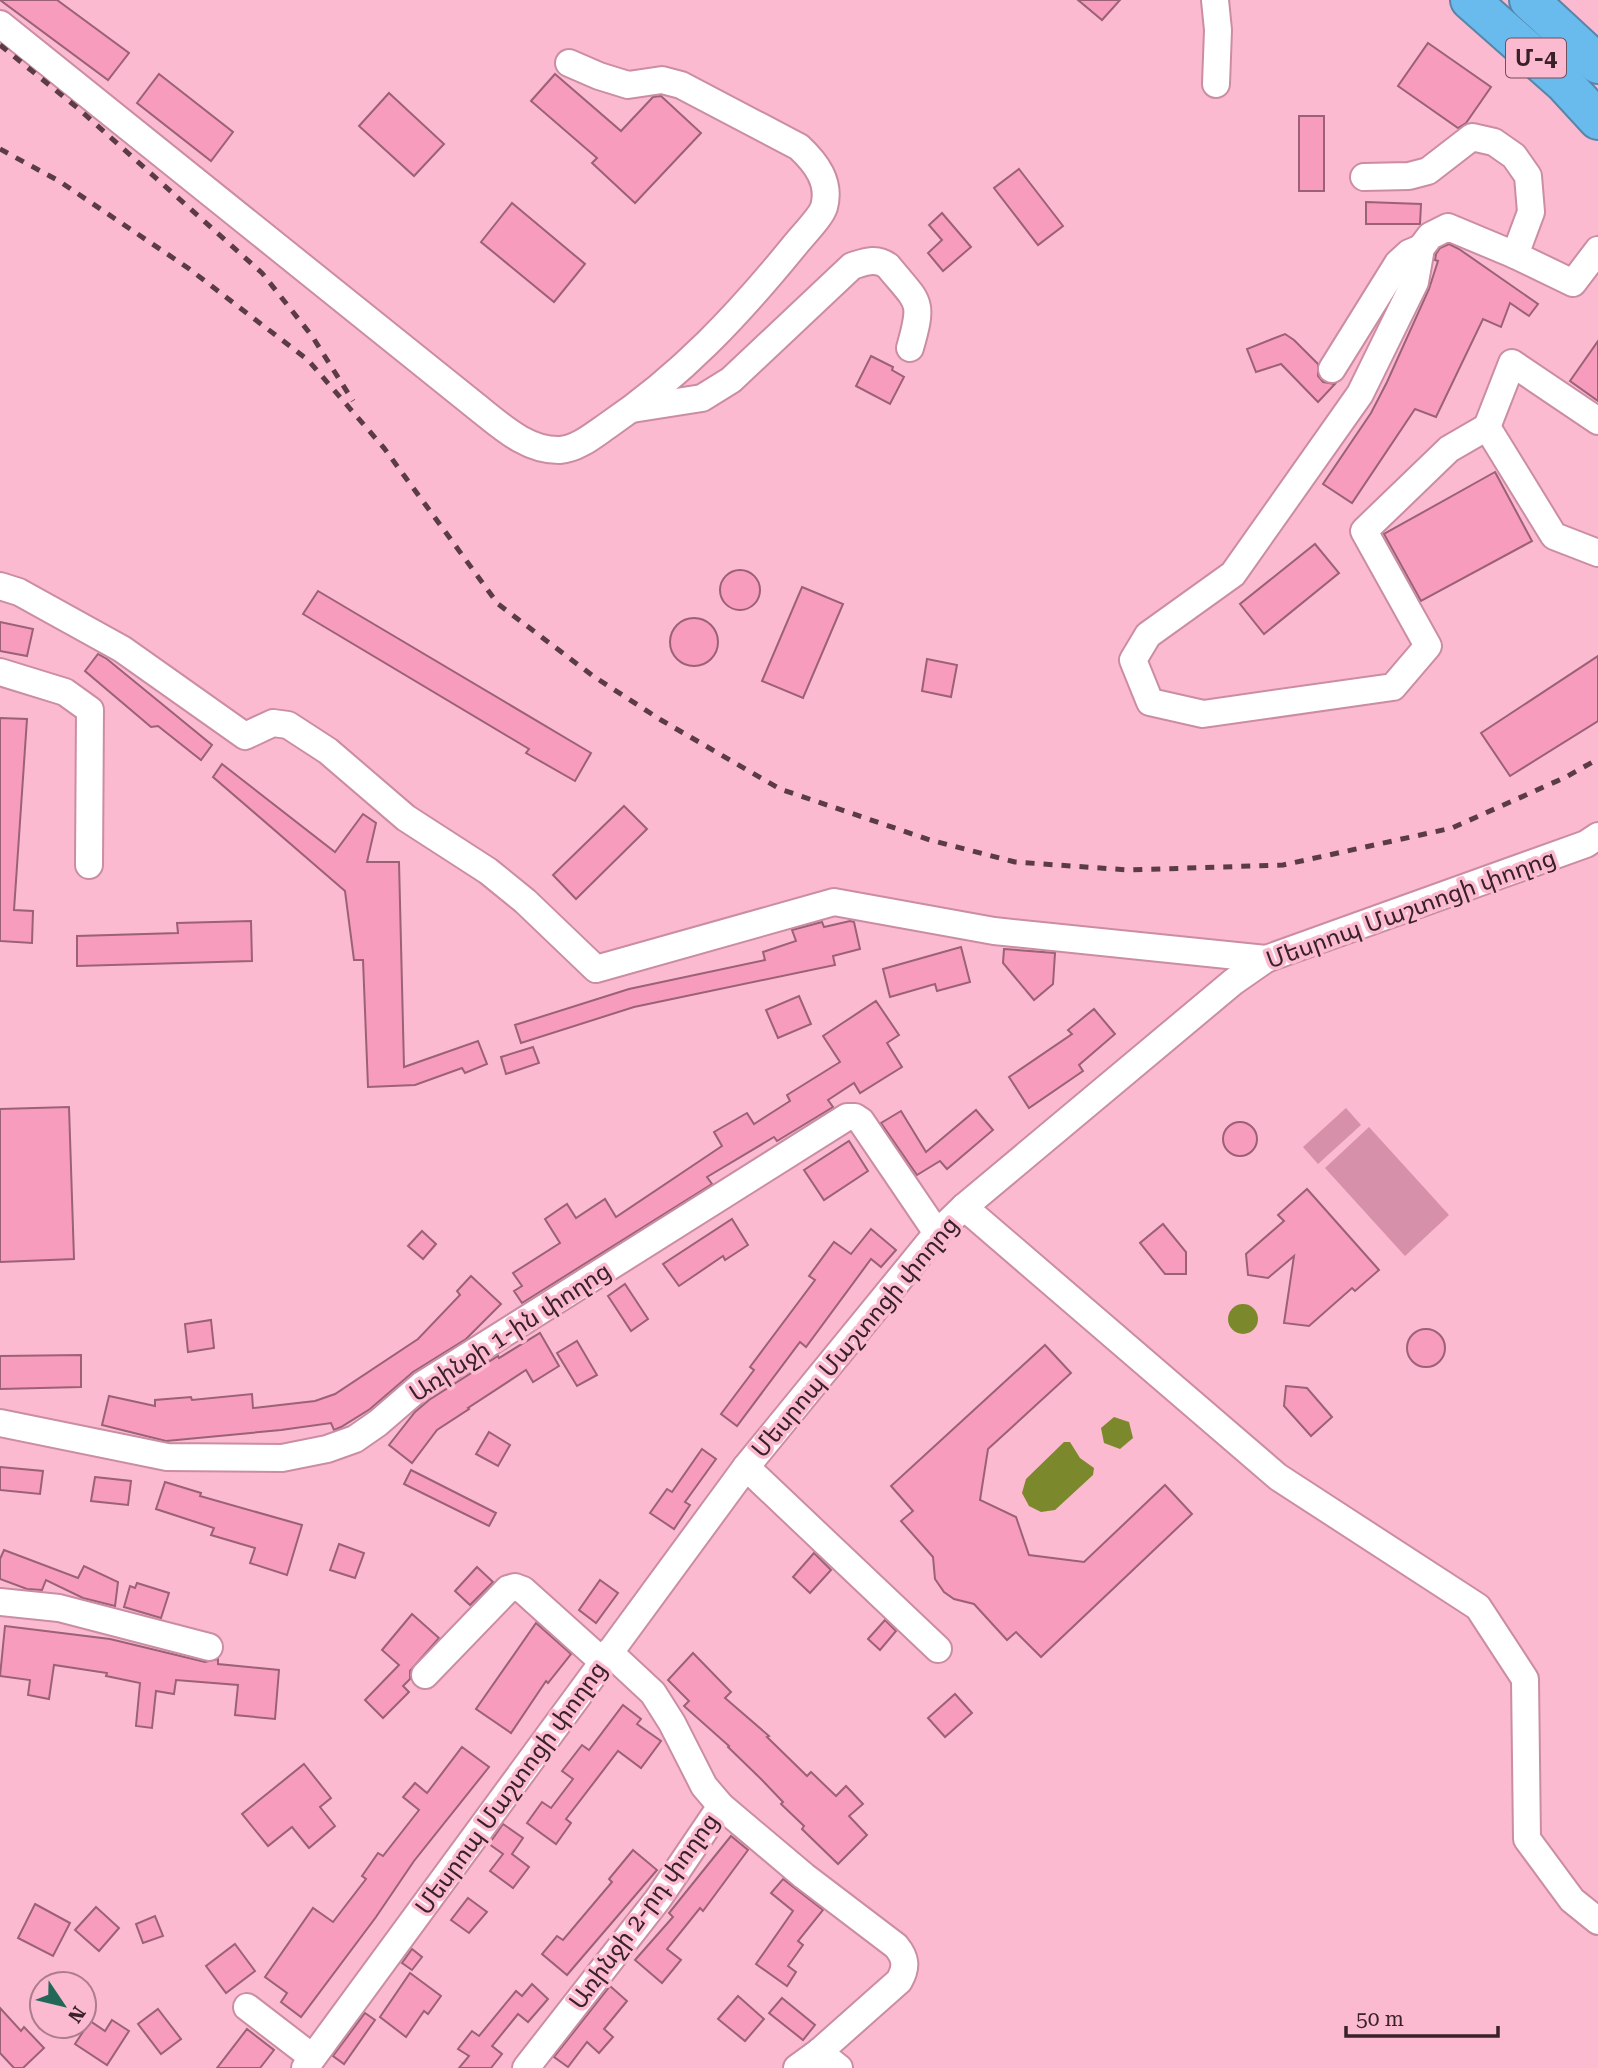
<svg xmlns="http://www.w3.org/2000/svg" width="1598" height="2068" font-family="'Roboto Serif','Noto Sans Armenian',serif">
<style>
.green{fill:#d690a9}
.water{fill:#7c882c}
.building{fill:#f89cbe;stroke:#9b6176;stroke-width:2}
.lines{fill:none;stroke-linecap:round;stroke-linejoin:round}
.minor-casing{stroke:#cb8da3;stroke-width:30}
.highway-casing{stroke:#5885a8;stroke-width:42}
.minor{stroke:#fff;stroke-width:26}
.highway{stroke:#68bbec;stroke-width:38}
.rail{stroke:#5b3b46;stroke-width:5;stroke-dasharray:9 9;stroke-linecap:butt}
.labels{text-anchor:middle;stroke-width:7;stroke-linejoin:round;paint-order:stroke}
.shield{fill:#fbbad0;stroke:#734e5b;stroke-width:2}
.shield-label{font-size:23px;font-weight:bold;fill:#392029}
.street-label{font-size:24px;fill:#392029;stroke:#fbbad0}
</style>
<rect width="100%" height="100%" fill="#fbbad0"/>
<!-- green -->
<g class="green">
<path d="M1346 1108 1361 1125 1318 1164 1303 1147Z"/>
<path d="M1369 1127 1449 1215 1405 1256 1325 1168Z"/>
</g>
<!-- water -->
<g class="water">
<circle cx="1243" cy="1319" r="15"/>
<path d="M1114 1417 1129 1422 1133 1438 1120 1449 1104 1443 1101 1428Z"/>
<path d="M1064 1442H1070L1080 1458 1094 1468 1093 1475 1055 1510 1041 1512 1029 1506 1022 1493 1026 1479Z"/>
</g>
<!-- building -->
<g class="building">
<path d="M0 0H57L129 53 108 80Z"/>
<path d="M1078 0H1120L1102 20Z"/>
<path d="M1428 43 1491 87 1466 123 1458 128 1398 86Z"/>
<path d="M159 74 233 132 211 161 137 103Z"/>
<path d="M555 74 621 131 653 97 661 96 701 133 635 203 592 163 597 158 531 101Z"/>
<path d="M389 93 444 144 414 176 359 126Z"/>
<rect x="1299" y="116" width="25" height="75"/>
<path d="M1019 169 1063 226 1038 245 994 188Z"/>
<path d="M1366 202 1421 204 1420 224H1366Z"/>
<path d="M512 203 585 264 554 302 481 242Z"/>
<path d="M942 213 971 247 943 271 928 253 942 240 929 225Z"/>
<path d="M1449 244 1459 249 1538 304 1529 316 1510 303 1501 327 1483 319 1436 417 1415 409 1352 503 1323 484 1371 413 1387 382 1429 289 1438 261 1435 260 1436 254 1440 248Z"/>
<path d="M1285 334 1294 340 1318 364V376L1323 382 1335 384 1318 402 1281 364 1256 372 1247 349Z"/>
<path d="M1598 341V401L1570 381Z"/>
<path d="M871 356 893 367 892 370 904 377 890 404 856 386Z"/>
<path d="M1495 472 1532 541 1421 601 1384 534Z"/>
<path d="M1315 544 1339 573 1264 634 1240 604Z"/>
<circle cx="740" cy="590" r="20"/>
<path d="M802 587 843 604 803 698 762 681Z"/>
<path d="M318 591 591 753 575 781 526 753 529 749 303 614Z"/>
<circle cx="694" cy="642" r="24"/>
<path d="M0 622 33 629 27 656 0 651Z"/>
<path d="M98 654 107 659 212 745 201 760 158 726 151 727 85 671Z"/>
<path d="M1598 656V721L1510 776 1481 733Z"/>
<path d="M927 659 957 665 951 697 922 691Z"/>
<path d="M0 718 27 719 14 910 33 911 32 943 0 941Z"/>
<path d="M222 764 335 852 363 814 376 823 367 862H399L404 1067 478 1041 487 1064 465 1073 462 1068 415 1085 368 1087 363 960H354L345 891 213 777Z"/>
<path d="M624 806 647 829 576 899 553 875Z"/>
<path d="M251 921 252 961 77 966V936L178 933 177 923Z"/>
<path d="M850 921 854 922 860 949 833 956 835 965 634 1007 521 1043 515 1025 629 989 765 960 763 952 796 941 792 930 822 922 824 927Z"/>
<path d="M961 947 970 982 937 991 935 984 890 997 883 969Z"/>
<path d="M1004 949 1055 953 1053 984 1034 1000 1003 963Z"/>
<path d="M799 996 811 1024 778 1038 766 1010Z"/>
<path d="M876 1001 899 1035 887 1043 902 1067 860 1093 854 1083 828 1100 833 1107 777 1141 774 1137 707 1177 712 1184 522 1303 514 1291 522 1286 513 1273 560 1243 545 1219 567 1204 576 1218 605 1199 616 1217 722 1146 714 1132 747 1113 754 1124 790 1101 787 1095 840 1062 823 1036Z"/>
<path d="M1094 1009 1115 1034 1079 1065 1083 1071 1029 1108 1009 1077 1072 1034 1068 1030Z"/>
<path d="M533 1047 539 1063 506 1074 501 1057Z"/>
<path d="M69 1107 74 1259 0 1262V1109Z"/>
<path d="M976 1110 993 1130 947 1169 940 1161 917 1175 881 1123 901 1111 926 1152Z"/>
<circle cx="1240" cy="1139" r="17"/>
<path d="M849 1141 868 1171 824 1200 804 1170Z"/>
<path d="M1307 1189 1379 1270 1355 1291 1352 1288 1309 1326 1284 1323 1294 1256 1268 1278 1248 1275 1246 1254 1284 1221 1278 1215Z"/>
<path d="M732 1219 748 1245 725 1260 723 1256 679 1286 663 1264Z"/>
<path d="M1163 1224 1186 1252V1274H1165L1140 1243Z"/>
<path d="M871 1229 896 1250 881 1267 871 1259 806 1347 800 1342 737 1426 721 1414 754 1370 750 1367 815 1280 809 1276 834 1242 851 1254Z"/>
<path d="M422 1231 436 1244 423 1259 408 1246Z"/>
<path d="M471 1276 501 1304 466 1339 413 1372 370 1409 341 1427 334 1430 331 1423 281 1430 166 1441 102 1425 109 1396 155 1406V1400L191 1397 192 1400 252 1394 253 1408 315 1401 335 1394 418 1339 460 1295 457 1291Z"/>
<path d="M625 1284 648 1319 631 1331 608 1296Z"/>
<path d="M211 1320 214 1348 188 1352 185 1324Z"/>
<circle cx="1426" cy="1348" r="19"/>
<path d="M540 1333 559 1366 533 1382 526 1370 468 1408 469 1409 437 1430 412 1463 389 1445 415 1412 429 1400 498 1356 499 1358Z"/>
<path d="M577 1341 597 1375 577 1386 557 1353Z"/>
<path d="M1045 1345 1071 1373 988 1449 980 1500 1016 1517 1029 1555 1084 1562 1165 1485 1192 1514 1041 1657 1016 1632 1007 1640 974 1604 954 1599 944 1592 935 1579 933 1557 901 1521 913 1511 891 1486Z"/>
<path d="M81 1355V1387L0 1389V1356Z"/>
<path d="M1286 1386 1307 1388 1332 1417 1311 1436 1284 1406Z"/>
<path d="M489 1432 510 1445 498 1466 476 1454Z"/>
<path d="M702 1449 716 1459 685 1502 690 1505 674 1529 650 1513 667 1489 672 1492Z"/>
<path d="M0 1467 43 1471 40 1494 0 1490Z"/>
<path d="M411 1470 496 1513 489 1526 404 1484Z"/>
<path d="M95 1477 131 1481 128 1505 91 1501Z"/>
<path d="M165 1482 201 1493 200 1496 302 1525 287 1575 250 1563 255 1548 211 1535 214 1528 156 1509Z"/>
<path d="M339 1544 364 1553 355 1578 330 1570Z"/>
<path d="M4 1550 78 1578 84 1566 118 1582 115 1606 83 1598 46 1580 42 1590 27 1589 0 1579V1559Z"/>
<path d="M814 1553 831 1570 810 1593 793 1577Z"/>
<path d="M477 1567 493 1582 470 1605 455 1591Z"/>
<path d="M600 1580 618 1593 596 1623 579 1610Z"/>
<path d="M137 1583 169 1593 161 1618 124 1607 130 1586 135 1588Z"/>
<path d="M412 1614 439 1638 410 1671V1679L403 1686 409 1692 383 1718 365 1700 399 1665 382 1650Z"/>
<path d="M885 1620 896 1631 880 1650 868 1639Z"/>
<path d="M536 1623 571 1654 548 1683 546 1681 511 1733 476 1709Z"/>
<path d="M5 1626 110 1639 205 1662 218 1659V1664L279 1670 275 1719 235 1715 238 1685 176 1680 174 1694 156 1691 152 1728 136 1726 140 1683 106 1676 107 1673 54 1665 49 1699 28 1695 30 1680 0 1676Z"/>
<path d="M693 1653 731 1692 725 1698 769 1736 767 1737 807 1776 811 1772 836 1796 846 1786 863 1804 849 1816 867 1835 838 1864 802 1829 804 1826 781 1804 783 1802 761 1779 728 1747 729 1746 684 1706 689 1701 668 1680Z"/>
<path d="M955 1694 972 1713 945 1737 928 1718Z"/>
<path d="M623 1705 641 1719 637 1724 661 1741 641 1768 618 1751 566 1819 571 1823 556 1844 527 1823 542 1802 551 1808 573 1779 562 1771 582 1745 589 1750Z"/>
<path d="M462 1747 489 1767 414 1861 376 1917 301 2017 281 2002 287 1993 265 1977 313 1908 333 1922 366 1879 362 1876 378 1853 383 1856 419 1810 403 1797 415 1783 427 1793Z"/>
<path d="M304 1764 331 1798 320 1807 335 1826 309 1848 292 1827 268 1846 242 1814Z"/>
<path d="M503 1824 523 1838 512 1854 529 1867 513 1888 490 1871 503 1854 489 1844Z"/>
<path d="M731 1836 748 1850 703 1911 700 1908 667 1949 681 1960 662 1983 635 1960 673 1917 669 1913Z"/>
<path d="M633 1850 657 1870 567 1975 542 1954 557 1936 563 1940 612 1882 609 1879Z"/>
<path d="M783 1879 823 1910 798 1941 803 1945 788 1966 796 1972 787 1986 756 1964 793 1911 771 1893Z"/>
<path d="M468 1898 487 1912 469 1933 451 1920Z"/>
<path d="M35 1904 70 1923 53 1956 18 1938Z"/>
<path d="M96 1907 119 1928 99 1951 75 1930Z"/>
<path d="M155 1916 163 1936 143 1943 136 1924Z"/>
<path d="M235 1944 255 1971 226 1993 206 1966Z"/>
<path d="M412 1949 422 1957 412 1970 402 1963Z"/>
<path d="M410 1973 441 1996 428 2014 424 2011 406 2037 380 2017Z"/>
<path d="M532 1984 548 1999 528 2022 518 2014 492 2046 502 2054 491 2068H459L469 2056 458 2049 472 2031 479 2036 516 1991 522 1996Z"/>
<path d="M610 1986 627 2001 604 2029 613 2037 599 2053 587 2042 568 2067 554 2057Z"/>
<path d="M738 1996 764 2019 745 2041 718 2019Z"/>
<path d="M782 1998 815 2025 803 2040 769 2013Z"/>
<path d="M0 2008 21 2031 24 2027 44 2048 23 2068H14L0 2053Z"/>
<path d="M158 2009 181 2039 161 2054 138 2024Z"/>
<path d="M365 2013 375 2020 344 2064 333 2056Z"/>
<path d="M112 2020 129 2031 107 2065 75 2044 90 2021 105 2031Z"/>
<path d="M247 2029 274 2050 260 2068H217Z"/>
</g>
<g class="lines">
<!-- minor casing -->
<g class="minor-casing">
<g id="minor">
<path d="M1215 0 1218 30 1216 84"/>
<path d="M0 24 477 407C501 426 527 451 560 450 577 449 594 435 607 426 682 375 738 315 795 245 802 236 821 217 824 207 831 182 816 163 799 147L681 85 662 80 628 85 599 76 569 63"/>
<path d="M1364 177 1409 176 1428 171 1472 137 1494 142 1514 156 1528 176 1531 212 1515 255"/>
<path d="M1598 250 1573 283 1515 255 1448 227 1430 236 1421 248 1415 282 1360 394 1233 574 1148 635 1133 660 1150 702 1203 714 1393 687 1428 646 1364 531 1449 449 1487 427 1554 536 1598 553"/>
<path d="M1332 369 1398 263 1409 253 1421 248"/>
<path d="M632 409 702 398 731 380 852 266C865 262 876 257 888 266 919 304 924 299 910 348"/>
<path d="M1487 427 1512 363 1598 421"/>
<path d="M0 586 19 592 122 649 245 736 273 723 288 725 328 751 406 818 488 871 525 901 596 969 834 902 994 931 1266 959"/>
<path d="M0 672 65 692 90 710 89 865"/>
<path d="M964 1207 1278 1477 1478 1607 1525 1679 1527 1839 1572 1900 1598 1921"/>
<path d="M0 1423 167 1457 282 1458 327 1449 355 1439 378 1423 422 1385 847 1117H855L861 1121 937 1233"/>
<path d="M746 1467 938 1649"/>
<path d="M0 1602 59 1608 209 1647"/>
<path d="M425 1675 508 1589 515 1587 523 1590 602 1661"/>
<path d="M721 1806 804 1876 896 1946C906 1958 907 1967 899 1981L819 2052 797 2068"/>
<path d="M247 2007 312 2057"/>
<path d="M819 2052 839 2068"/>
<path d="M305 2068 746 1467 937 1233 964 1207 1233 982 1266 959 1586 844 1598 836"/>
<path d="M526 2068 658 1899 721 1806 704 1786 672 1723 653 1693 609 1652"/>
</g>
</g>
<!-- highway casing -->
<g class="highway-casing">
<g id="highway">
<path d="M1470 0 1564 83 1598 120"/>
<path d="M1529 0 1598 64"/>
</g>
</g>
<!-- minor -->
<use href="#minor" class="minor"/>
<!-- highway -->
<use href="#highway" class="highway"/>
<!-- rail -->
<g class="rail">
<path d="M0 45 80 110 262 273 312 336 353 401"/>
<path d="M0 149 59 181 188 268 308 360 384 448 498 604 593 676 661 720 780 789 930 840 1015 862 1129 870 1283 865 1452 828 1566 777 1598 759"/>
</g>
</g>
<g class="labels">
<!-- shield labels -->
<rect class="shield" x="1506" y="38.5" width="60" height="39" rx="5"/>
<g class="shield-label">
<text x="1536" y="66">Մ-4</text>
</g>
<!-- street labels -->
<g class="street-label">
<text transform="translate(1411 909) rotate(-20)" y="8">Մեսրոպ Մաշտոցի փողոց</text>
<text transform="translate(510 1332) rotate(-33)" y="8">Առինջի 1-ին փողոց</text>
<text transform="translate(855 1337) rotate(-50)" y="8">Մեսրոպ Մաշտոցի փողոց</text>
<text transform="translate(511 1788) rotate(-54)" y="8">Մեսրոպ Մաշտոցի փողոց</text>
<text transform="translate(644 1911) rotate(-54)" y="8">Առինջի 2-րդ փողոց</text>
</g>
</g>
<!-- north arrow -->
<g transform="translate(63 2005) rotate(125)"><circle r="33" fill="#fbbad0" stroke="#ad7c8d" stroke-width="2"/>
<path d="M0-5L12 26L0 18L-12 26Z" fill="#236759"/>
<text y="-10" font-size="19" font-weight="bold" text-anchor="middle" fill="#392029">N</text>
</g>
<!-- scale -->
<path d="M1346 2026v10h152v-10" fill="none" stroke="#392029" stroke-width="3.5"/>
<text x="1356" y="2026" font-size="21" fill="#392029" stroke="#fbbad0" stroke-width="5" paint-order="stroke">50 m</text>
</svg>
